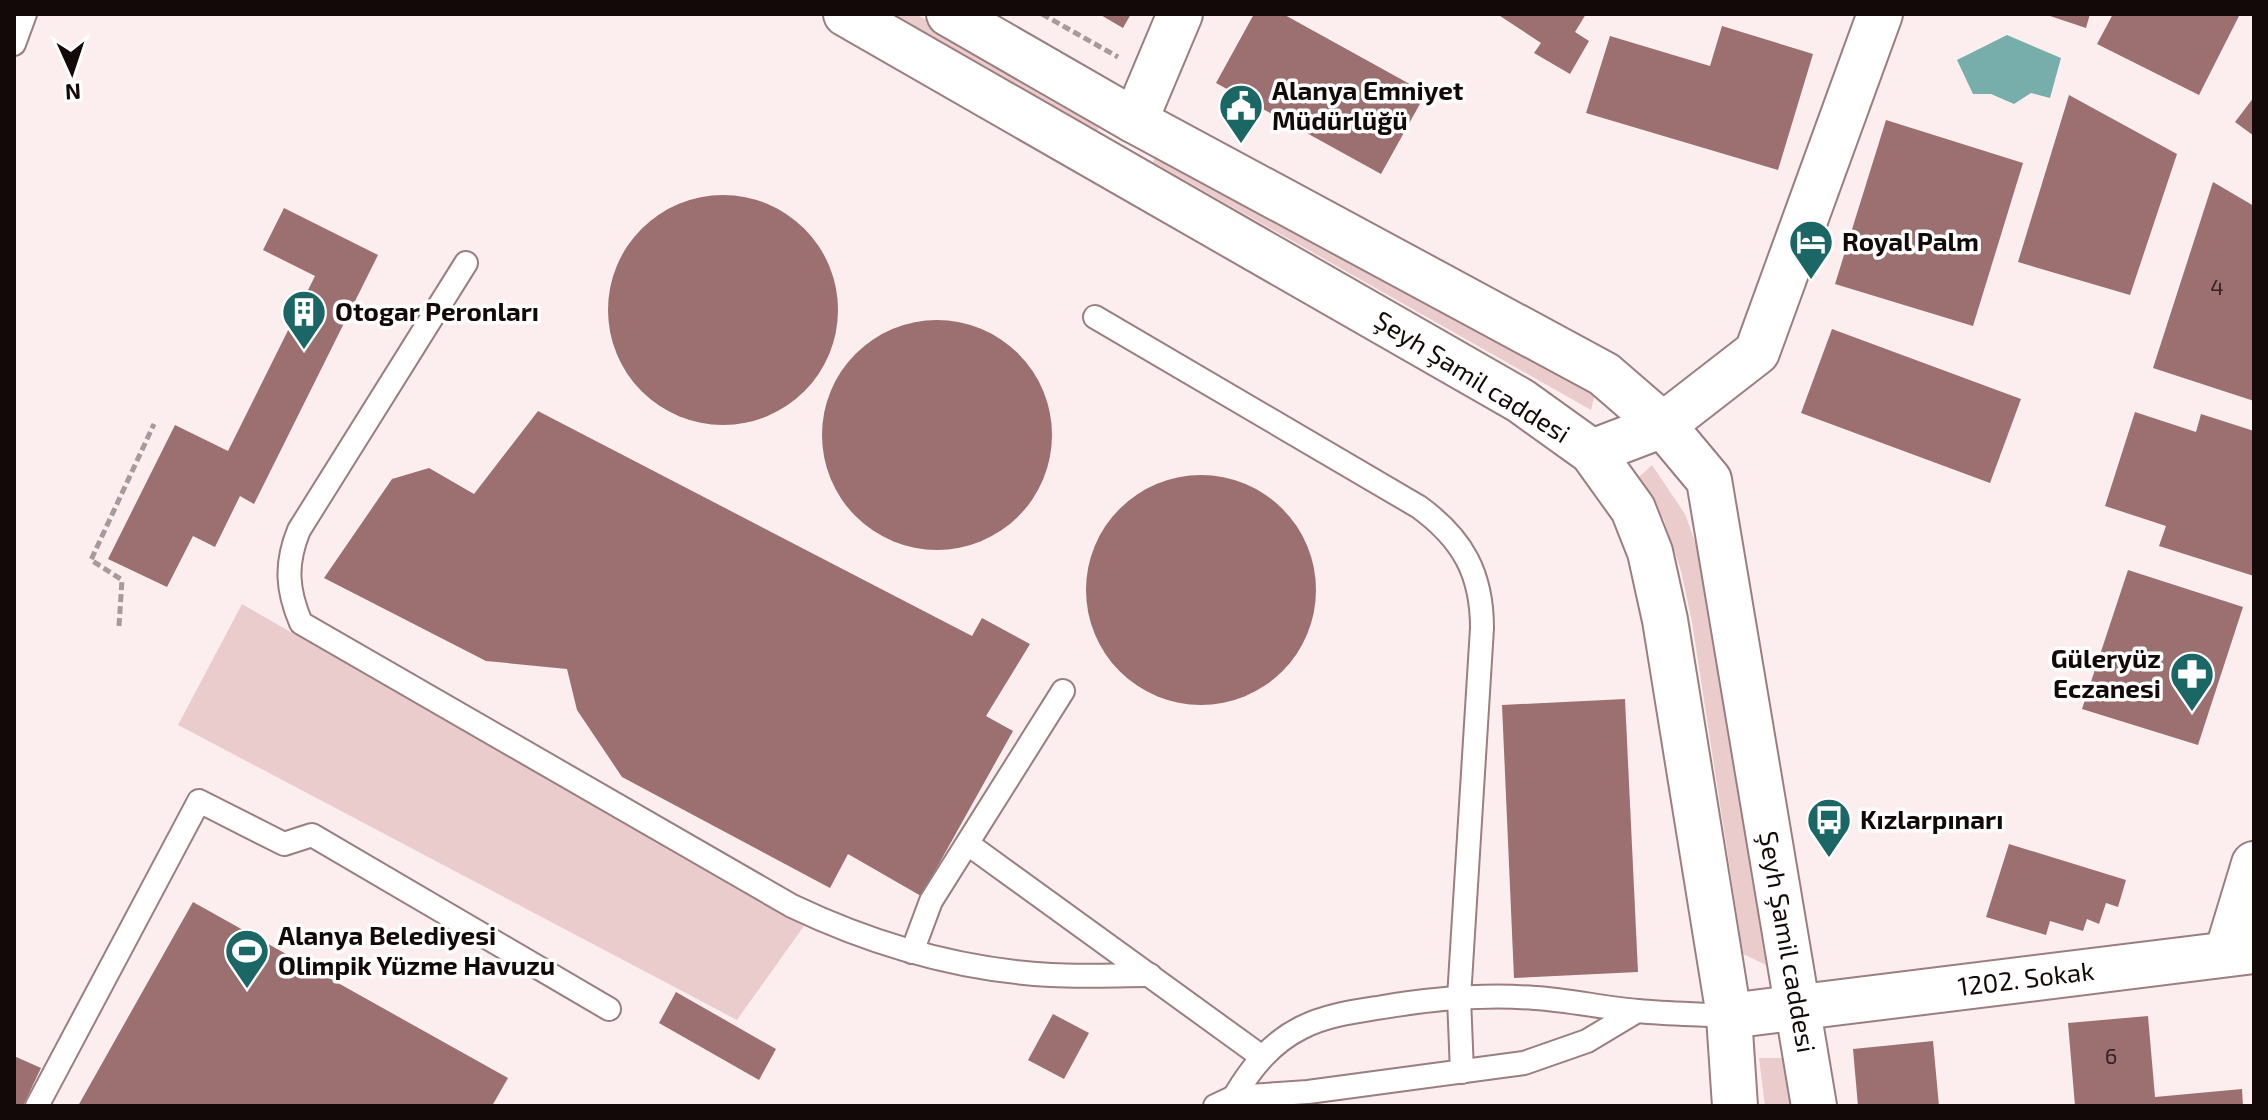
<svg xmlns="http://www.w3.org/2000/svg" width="2268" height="1120" font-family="'Exo 2',sans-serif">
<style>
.green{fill:#ebcccd}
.water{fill:#77aeab}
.building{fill:#9c6f70}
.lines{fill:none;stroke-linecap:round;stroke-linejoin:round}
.lane-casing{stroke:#9b7e7f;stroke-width:26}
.street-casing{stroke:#9b7e7f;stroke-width:48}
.secondary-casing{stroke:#9b7e7f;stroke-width:48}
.path{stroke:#a79a9b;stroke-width:5;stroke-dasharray:8 4;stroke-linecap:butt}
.lane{stroke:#fff;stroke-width:22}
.street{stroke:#fff;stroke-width:44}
.secondary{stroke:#fff;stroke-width:44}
.labels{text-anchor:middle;stroke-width:7;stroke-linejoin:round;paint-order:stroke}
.number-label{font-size:22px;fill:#352223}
.poi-label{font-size:26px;font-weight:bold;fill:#130909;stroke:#fff;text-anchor:start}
.street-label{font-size:26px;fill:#130909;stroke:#fff}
</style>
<rect width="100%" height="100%" fill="#fceeef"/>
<!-- green -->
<g class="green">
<path d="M888 14H916L1103 120 1097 131Z"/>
<path d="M1158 151 1595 394 1591 410 1153 162Z"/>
<path d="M1652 465 1685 514 1706 572 1766 965 1743 954 1692 622 1681 571 1664 520 1638 478Z"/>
<path d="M242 604 804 926 737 1020 178 725Z"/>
<path d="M1759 1058H1783L1790 1106H1765Z"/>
</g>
<!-- water -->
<path class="water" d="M2007 35 2061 58 2050 98 2031 93 2014 104 1991 94H1973L1957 60Z"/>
<!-- building -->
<g class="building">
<path d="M1099 14H1131L1123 28Z"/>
<path d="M1254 14H1283L1426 93 1381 174 1216 83Z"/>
<path d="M1497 14H1586L1575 32 1589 41 1570 74 1534 53 1541 43Z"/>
<path d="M2044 14H2090L2086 28Z"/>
<path d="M2113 14H2240L2199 95 2097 44Z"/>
<path d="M1722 26 1813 54 1778 170 1586 113 1610 36 1710 66Z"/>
<path d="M2069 95 2177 154 2130 295 2018 262Z"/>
<path d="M2254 97V136L2235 122Z"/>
<path d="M1886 120 2023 163 1973 326 1835 284Z"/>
<path d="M2213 182 2254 206V401L2153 368Z"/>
<circle cx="723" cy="310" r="115"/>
<path d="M284 208 378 255 254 504 240 496 215 547 193 536 167 587 108 559 175 425 228 451 315 276 263 250Z"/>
<circle cx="937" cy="435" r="115"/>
<path d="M1832 329 2021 399 1990 483 1801 413Z"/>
<path d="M538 411 972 636 982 618 1030 644 986 716 1013 731 921 896 848 854 830 888 622 777 577 710 567 669 486 661 324 578 392 479 429 468 474 494Z"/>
<path d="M2135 412 2196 432 2201 414 2254 431V576L2159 546 2166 526 2105 506Z"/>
<circle cx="1201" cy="590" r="115"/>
<path d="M2128 570 2243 607 2198 745 2082 709Z"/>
<path d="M1625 699 1638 972 1514 978 1502 705Z"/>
<path d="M2009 844 2126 880 2118 907 2106 903 2099 924 2087 919 2083 931 2050 921 2046 935 1986 917Z"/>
<path d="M193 902 508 1078 492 1106H78Z"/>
<path d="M676 992 776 1049 759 1080 659 1023Z"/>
<path d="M1053 1014 1089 1033 1064 1079 1028 1060Z"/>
<path d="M2148 1016 2155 1097 2242 1089 2243 1106H2075L2068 1023Z"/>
<path d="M1933 1041 1939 1106H1858L1853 1049Z"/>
<path d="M14 1056 41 1068 23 1106H14Z"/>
</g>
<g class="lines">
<!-- lane casing -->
<g class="lane-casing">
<g id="lane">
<path d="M14 44 25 14"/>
<path d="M466 263 299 530C285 564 287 590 301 623L792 906C874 945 960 970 1051 975 1084 977 1117 975 1150 975"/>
<path d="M1095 317 1419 507C1463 539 1482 574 1482 628L1459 998 1462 1072"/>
<path d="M968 844 1262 1057"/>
<path d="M912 952 931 901 1063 691"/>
<path d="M1234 1097C1251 1068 1271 1043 1301 1028 1324 1016 1351 1012 1377 1008 1429 999 1483 994 1535 998 1569 1000 1603 1008 1638 1011 1668 1014 1699 1014 1729 1016"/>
<path d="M37 1106 199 801 284 844 312 835 609 1009"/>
<path d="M1215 1106 1234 1097 1308 1092 1524 1063 1587 1041 1637 1011"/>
</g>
</g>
<!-- street casing -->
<g class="street-casing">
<g id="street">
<path d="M1135 121 1180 14"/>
<path d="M1663 425 1757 352 1880 14"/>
<path d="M2227 953 2254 864"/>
<path d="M1729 1016 2254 951"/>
</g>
</g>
<!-- secondary casing -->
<g class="secondary-casing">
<g id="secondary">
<path d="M846 14 1521 401 1592 452 1633 509 1650 552 1665 620 1729 1016 1735 1106"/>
<path d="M949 14 1135 121 1604 374 1663 425 1709 480 1814 1106"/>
<path d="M1592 452 1663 425"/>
</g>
</g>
<!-- path -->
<g class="path">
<path d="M1042 14 1118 57"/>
<path d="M119 626 122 580 91 560 154 424"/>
</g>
<!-- lane -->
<use href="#lane" class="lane"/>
<!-- street -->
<use href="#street" class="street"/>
<!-- secondary -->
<use href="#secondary" class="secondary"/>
</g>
<!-- icons -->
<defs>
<g id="civic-pin" transform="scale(2.3)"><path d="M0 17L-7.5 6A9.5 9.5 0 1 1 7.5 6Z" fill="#1a6765" stroke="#fff"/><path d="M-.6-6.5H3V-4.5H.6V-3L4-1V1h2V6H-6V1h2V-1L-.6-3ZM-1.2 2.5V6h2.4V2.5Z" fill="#fff"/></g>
<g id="hotel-pin" transform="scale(2.3)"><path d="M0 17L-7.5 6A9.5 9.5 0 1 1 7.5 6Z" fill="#1a6765" stroke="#fff"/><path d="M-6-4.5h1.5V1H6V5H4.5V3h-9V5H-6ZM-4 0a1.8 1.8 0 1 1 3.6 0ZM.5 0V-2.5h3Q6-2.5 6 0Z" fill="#fff"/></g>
<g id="building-pin" transform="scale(2.3)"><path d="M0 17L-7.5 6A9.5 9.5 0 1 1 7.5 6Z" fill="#1a6765" stroke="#fff"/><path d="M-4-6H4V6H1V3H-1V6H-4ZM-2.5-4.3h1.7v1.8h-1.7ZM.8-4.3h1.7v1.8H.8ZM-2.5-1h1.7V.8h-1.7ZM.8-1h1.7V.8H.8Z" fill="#fff"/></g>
<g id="pharmacy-pin" transform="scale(2.3)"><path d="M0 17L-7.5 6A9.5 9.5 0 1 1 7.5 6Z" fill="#1a6765" stroke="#fff"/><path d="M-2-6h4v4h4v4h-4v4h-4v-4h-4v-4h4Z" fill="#fff"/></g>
<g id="bus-pin" transform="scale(2.3)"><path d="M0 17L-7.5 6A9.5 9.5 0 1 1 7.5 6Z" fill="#1a6765" stroke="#fff"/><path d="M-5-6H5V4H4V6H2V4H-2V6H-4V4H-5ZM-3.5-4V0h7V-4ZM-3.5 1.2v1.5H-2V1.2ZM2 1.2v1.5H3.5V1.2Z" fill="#fff"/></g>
<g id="stadium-pin" transform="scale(2.3)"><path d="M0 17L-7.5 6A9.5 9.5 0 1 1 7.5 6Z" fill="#1a6765" stroke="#fff"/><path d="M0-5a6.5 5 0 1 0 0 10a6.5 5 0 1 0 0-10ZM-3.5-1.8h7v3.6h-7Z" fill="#fff"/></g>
</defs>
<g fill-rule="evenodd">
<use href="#civic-pin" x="1241" y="106"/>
<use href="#hotel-pin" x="1811" y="242"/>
<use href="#building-pin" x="304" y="312"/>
<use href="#pharmacy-pin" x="2192" y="674"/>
<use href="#bus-pin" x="1829" y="820"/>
<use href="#stadium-pin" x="247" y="951"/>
</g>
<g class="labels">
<!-- number labels -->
<g class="number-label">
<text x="2217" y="295">4</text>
<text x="2111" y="1064">6</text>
</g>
<!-- poi labels -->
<g class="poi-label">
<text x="1272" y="100">Alanya Emniyet<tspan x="1272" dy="30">Müdürlüğü</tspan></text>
<text x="1842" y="251">Royal Palm</text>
<text x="335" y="321">Otogar Peronları</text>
<text x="2161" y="668" text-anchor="end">Güleryüz<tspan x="2161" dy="30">Eczanesi</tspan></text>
<text x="1860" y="829">Kızlarpınarı</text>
<text x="278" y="945">Alanya Belediyesi<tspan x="278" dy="30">Olimpik Yüzme Havuzu</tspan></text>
</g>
<!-- street labels -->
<g class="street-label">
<text transform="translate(1472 377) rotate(32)" y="9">Şeyh Şamil caddesi</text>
<text transform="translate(1787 942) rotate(80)" y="9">Şeyh Şamil caddesi</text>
<text transform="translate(2026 979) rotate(-7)" y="9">1202. Sokak</text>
</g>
</g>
<!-- border -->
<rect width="2268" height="1120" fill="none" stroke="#130909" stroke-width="32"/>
<!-- north arrow -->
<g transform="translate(72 72) rotate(177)" stroke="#ffffff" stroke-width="6" paint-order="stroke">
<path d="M0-6L14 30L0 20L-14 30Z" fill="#130909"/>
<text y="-12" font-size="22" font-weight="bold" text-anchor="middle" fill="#130909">N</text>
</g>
</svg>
